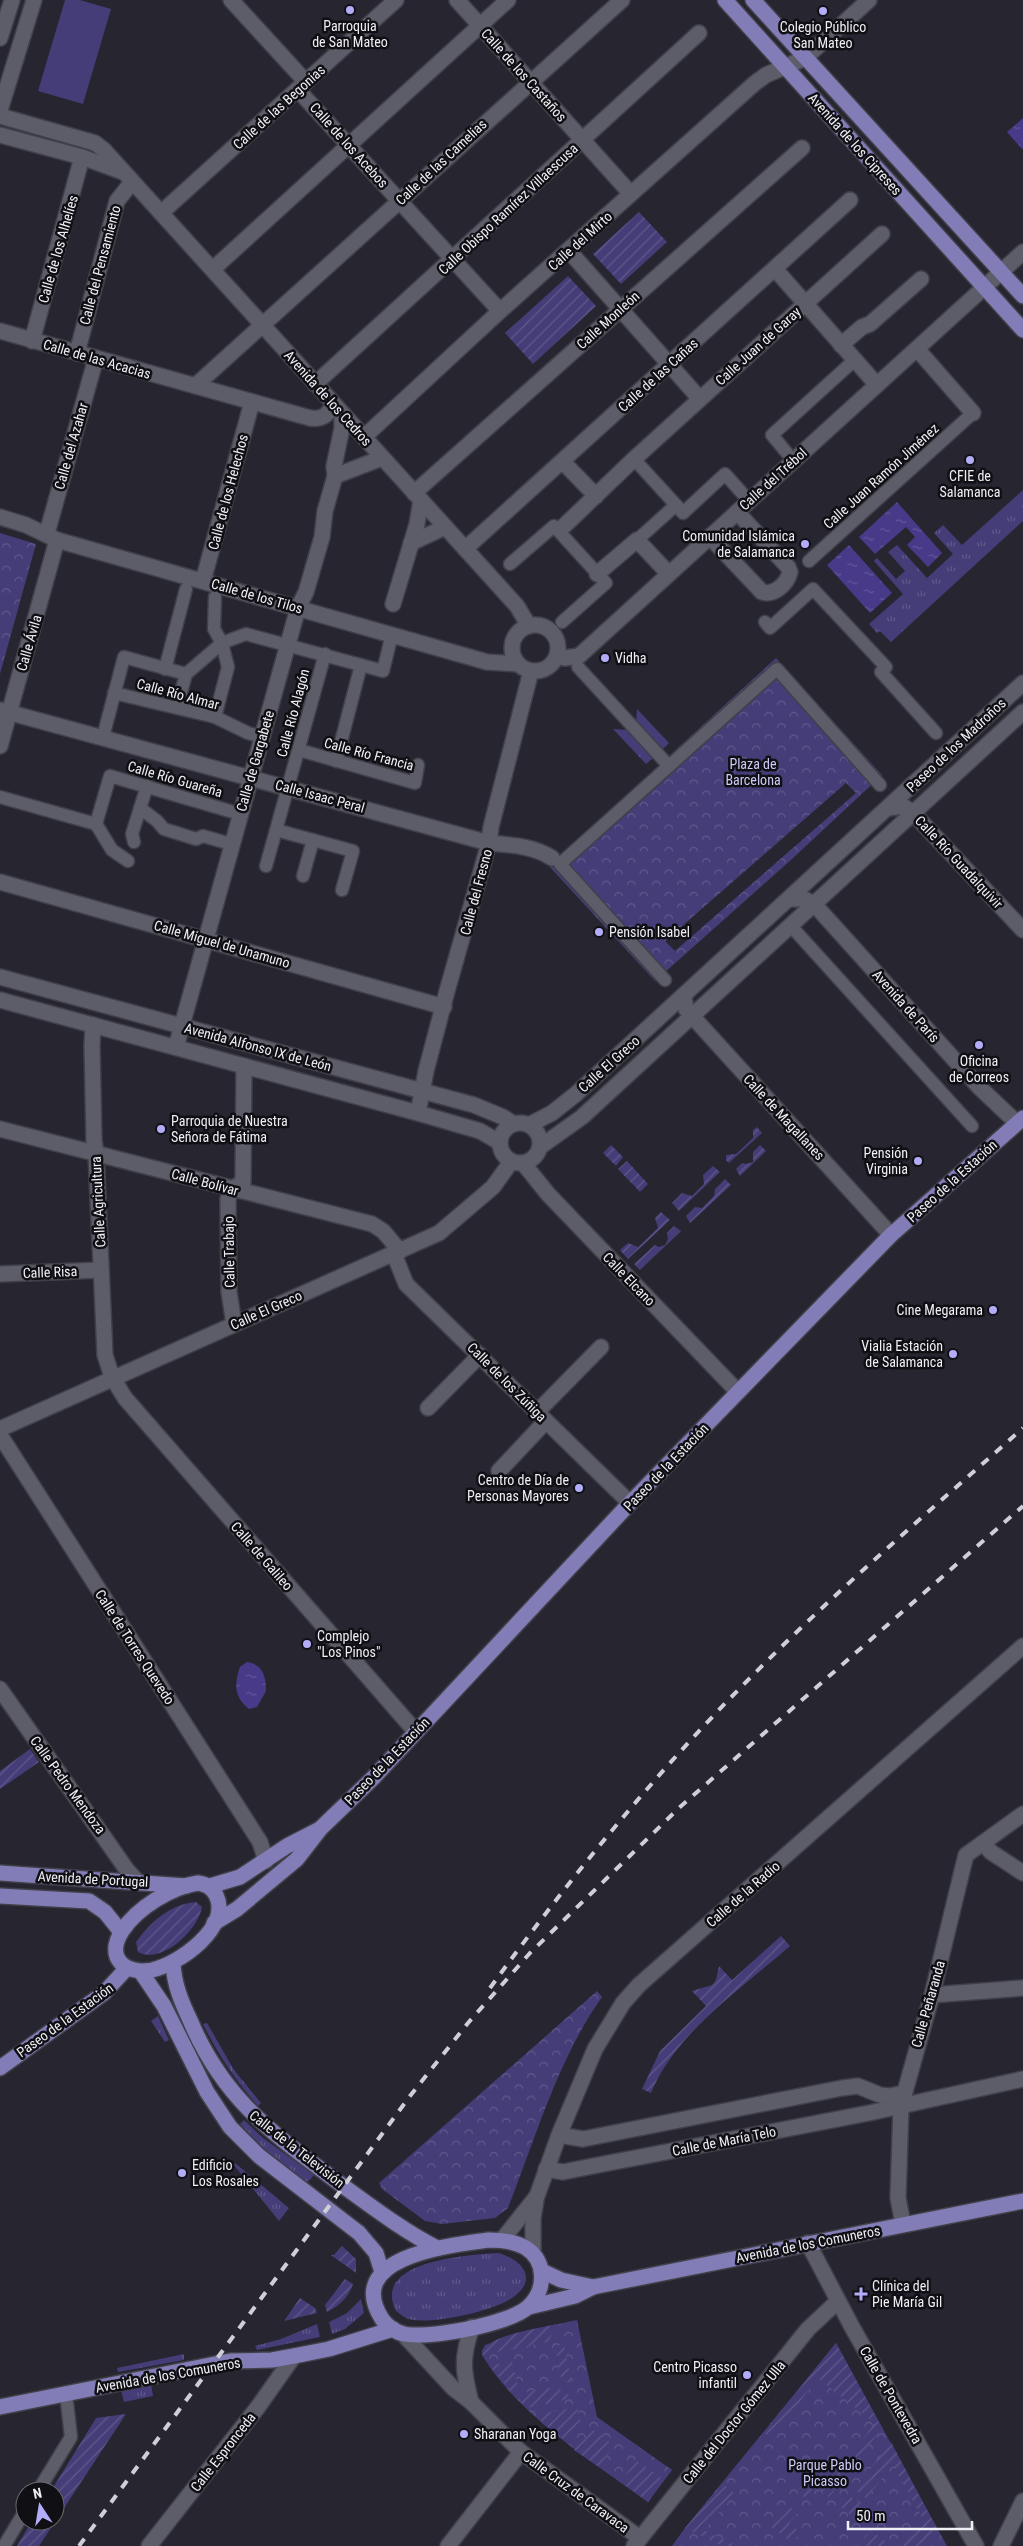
<svg xmlns="http://www.w3.org/2000/svg" width="1023" height="2546" font-family="'Roboto Condensed',sans-serif">
<style>
.grass{fill:url(#grass-tufts)}
.park{fill:url(#park-crowns);fill-rule:evenodd}
.garden{fill:url(#garden-furrows)}
.pitch{fill:#453d77}
.water{fill:url(#water-ripples)}
.lines{fill:none;stroke-linecap:round;stroke-linejoin:round}
.pedestrian-casing{stroke:#404049;stroke-width:15}
.minor-casing{stroke:#404049;stroke-width:18}
.secondary-casing{stroke:#404049;stroke-width:18}
.primary-casing{stroke:#404049;stroke-width:18}
.pedestrian{stroke:#5d5d69;stroke-width:12}
.minor{stroke:#5d5d69;stroke-width:15}
.secondary{stroke:#5d5d69;stroke-width:15}
.primary{stroke:#827db6;stroke-width:15}
.rail{stroke:#cfcfd6;stroke-width:4;stroke-dasharray:9 9;stroke-linecap:butt}
.poi-dot{fill:#b3adf9;stroke:#0f0f14;stroke-width:2}
.labels{text-anchor:middle;stroke-width:5;stroke-linejoin:round;paint-order:stroke}
.poi-label{font-size:14px;fill:#efeff6;stroke:#0f0f14;text-anchor:start}
.street-label{font-size:14px;fill:#efeff6;stroke:#0f0f14}
.park-label{font-size:14px;fill:#cdcbf8;stroke:#0f0f14}
</style>
<defs>
<pattern id="grass-tufts" width="24" height="20" patternUnits="userSpaceOnUse" patternTransform="scale(1.25)"><rect width="24" height="20" fill="#453d77"/><path d="M3 7l-1-3M5 7V3M7 7l1-3M15 17l-1-3M17 17v-4M19 17l1-3" fill="none" stroke="#60598b"/></pattern>
<pattern id="park-crowns" width="20" height="18" patternUnits="userSpaceOnUse" patternTransform="scale(1.25)"><rect width="20" height="18" fill="#453d77"/><path d="M2 6a3 3 0 1 1 6 0M12 15a3 3 0 1 1 6 0" fill="none" stroke="#60598b"/></pattern>
<pattern id="garden-furrows" width="10" height="10" patternUnits="userSpaceOnUse" patternTransform="scale(1.25)"><rect width="10" height="10" fill="#453d77"/><path d="M-1 1l2-2M0 10L10 0M9 11l2-2" fill="none" stroke="#60598b"/></pattern>
<pattern id="water-ripples" width="26" height="14" patternUnits="userSpaceOnUse" patternTransform="scale(1.25)"><rect width="26" height="14" fill="#483a89"/><path d="M2 4q2-2 4 0t4 0M15 11q2-2 4 0t4 0" fill="none" stroke="#63579a"/></pattern>
</defs>
<rect width="100%" height="100%" fill="#262530"/>
<!-- grass -->
<g class="grass">
<path d="M1023 490V521L891 642 880 631 877 633 869 624 903 594 874 561 877 558 896 579 905 571 888 552 897 545 927 578 953 554 934 533 943 525 962 545Z"/>
<path d="M637 709 669 743 662 750 636 722Z"/>
<path d="M613 729 628 730 654 757 646 764Z"/>
<path d="M158 2016 169 2040 165 2042 151 2021Z"/>
<path d="M207 2023 234 2070 261 2103 258 2106C236 2081 218 2055 203 2024Z"/>
<path d="M244 2120 263 2138 314 2175 306 2184 270 2155 240 2124Z"/>
<path d="M235 2163 289 2208 279 2221 233 2164Z"/>
<path d="M498 2253C518 2258 539 2276 516 2295 497 2311 437 2323 413 2320 406 2319 401 2315 396 2311 371 2261 467 2255 498 2253Z"/>
<path d="M361 2299 364 2313 345 2329 332 2334 329 2322 347 2313Z"/>
<path d="M317 2324 320 2337 257 2350 255 2346 281 2339Z"/>
<path d="M184 2354V2360L118 2372 117 2368Z"/>
<path d="M151 2384 153 2396 124 2402 121 2390Z"/>
</g>
<!-- park -->
<g class="park">
<path d="M0 533 36 544 0 674Z"/>
<path d="M776 658 882 775 792 859 655 981 549 866ZM846 783 856 793 675 951 665 941Z"/>
<path d="M597 1991 602 1997C558 2059 536 2137 508 2208L495 2218 442 2224 425 2221 382 2189 379 2183Z"/>
<path d="M577 2320 597 2417 672 2470 648 2502C592 2462 518 2415 482 2355L485 2345 525 2331Z"/>
<path d="M836 2343 947 2546H672L685 2528Z"/>
</g>
<!-- garden -->
<g class="garden">
<path d="M639 212 667 242 621 284 593 254Z"/>
<path d="M568 276 596 306 533 364 505 333Z"/>
<path d="M757 1127 762 1133 729 1163 726 1160V1155L736 1154 753 1138V1130Z"/>
<path d="M611 1145 623 1157 616 1166 603 1153Z"/>
<path d="M760 1145 766 1151 740 1176 736 1169 742 1163 746 1164 753 1162V1152Z"/>
<path d="M627 1161 648 1184 640 1192 618 1169Z"/>
<path d="M713 1166 720 1172 679 1211 672 1203 682 1193 692 1196 704 1184 703 1175Z"/>
<path d="M725 1179 731 1185 690 1223 686 1216 695 1207 702 1208 714 1196 715 1189Z"/>
<path d="M661 1212 670 1220 628 1259 620 1250 628 1243 638 1247 658 1228 655 1218Z"/>
<path d="M674 1226 681 1231 640 1270 634 1264 655 1245 659 1247 665 1245 668 1239 667 1233Z"/>
<path d="M30 1749 39 1762 0 1789V1771Z"/>
<path d="M196 1902 202 1907C198 1930 162 1965 138 1952L136 1942C151 1922 170 1904 196 1902Z"/>
<path d="M781 1936 790 1946C741 1989 676 2032 651 2093L642 2089 660 2051 706 2006 692 1991 712 1985 716 1980 719 1966 732 1980Z"/>
<path d="M342 2246 356 2259V2273L331 2255H334Z"/>
<path d="M345 2279 353 2284C349 2297 339 2306 327 2312L325 2305Z"/>
<path d="M300 2298 315 2308 317 2313 284 2321Z"/>
<path d="M557 2324 548 2342 482 2355V2350C495 2334 537 2329 557 2324Z"/>
<path d="M563 2339 572 2385 561 2378 556 2351Z"/>
<path d="M836 2343 882 2428 843 2480 835 2474 875 2423 818 2378 771 2439 764 2433Z"/>
<path d="M512 2361 518 2387 513 2393 489 2366Z"/>
<path d="M556 2387 573 2398 527 2408 520 2400 523 2393Z"/>
<path d="M577 2407 582 2427 566 2442 534 2415Z"/>
<path d="M126 2414 39 2546H17L32 2521H55V2491H51L96 2418Z"/>
<path d="M593 2430 614 2445 599 2467 574 2450Z"/>
<path d="M891 2442 936 2527 921 2546H902L923 2519 893 2465 866 2498 855 2489Z"/>
<path d="M636 2460 664 2480 648 2502 621 2482Z"/>
<path d="M815 2469 838 2486 829 2497 817 2488 808 2500 797 2492Z"/>
<path d="M723 2484 735 2494 704 2530 737 2546H722L685 2528Z"/>
<path d="M849 2495 861 2504 852 2516 840 2506Z"/>
<path d="M787 2504 798 2513 789 2523 801 2533 792 2543 770 2526Z"/>
<path d="M871 2530 891 2546H867L862 2542Z"/>
</g>
<!-- pitch -->
<path class="pitch" d="M65 0H80L111 9 83 104 38 91Z"/>
<!-- water -->
<g class="water">
<path d="M1023 118V148L1022 149 1007 132Z"/>
<path d="M897 502 942 553 928 567 907 545 915 537 906 527 875 554 859 537Z"/>
<path d="M849 545 892 593 870 613 827 565Z"/>
<path d="M247 1662C263 1664 266 1677 266 1691L257 1707 249 1709C234 1697 234 1684 240 1667Z"/>
</g>
<g class="lines">
<!-- pedestrian casing -->
<g class="pedestrian-casing">
<g id="pedestrian">
<path d="M787 453 772 435 849 365"/>
<path d="M634 459 676 505"/>
<path d="M637 540 676 505 683 513 725 474 742 493"/>
<path d="M809 561 973 413"/>
<path d="M510 564 554 526 606 583 562 622"/>
<path d="M215 597 214 629 222 643 228 667 215 717"/>
<path d="M765 622 770 628 813 589 886 667 881 672 936 733"/>
<path d="M578 667 669 766"/>
<path d="M165 669 186 589"/>
<path d="M186 674 222 643 246 634 383 671 392 634"/>
<path d="M114 693 215 717 248 733 262 737"/>
<path d="M103 737 124 657 186 674 177 707"/>
<path d="M299 750 415 783 418 765"/>
<path d="M336 761 361 665"/>
<path d="M0 797 96 824"/>
<path d="M140 808 157 821 164 829 196 839 203 836 231 844"/>
<path d="M276 830 353 851 342 890"/>
<path d="M134 842 132 834 147 786"/>
<path d="M128 861 112 850 96 824 110 776 240 814"/>
<path d="M266 866 325 654"/>
<path d="M303 876 313 840"/>
<path d="M790 925 972 1126"/>
<path d="M665 980 560 864 777 669 880 785"/>
<path d="M38 2491 71 2437 66 2394"/>
<path d="M4 2546 25 2511"/>
</g>
</g>
<!-- minor casing -->
<g class="minor-casing">
<g id="minor">
<path d="M231 0 306 82"/>
<path d="M457 0 631 194"/>
<path d="M0 38 12 0"/>
<path d="M298 90 500 311"/>
<path d="M0 110 34 0"/>
<path d="M161 213 396 0"/>
<path d="M569 251 700 399"/>
<path d="M213 269 508 0"/>
<path d="M775 269 877 385"/>
<path d="M0 331 310 418C323 420 329 415 333 403"/>
<path d="M32 341 82 157"/>
<path d="M841 345 862 327 870 324 921 279"/>
<path d="M917 349 973 413"/>
<path d="M77 353 117 201 132 182"/>
<path d="M315 384 699 33"/>
<path d="M195 386 622 0"/>
<path d="M364 437 500 311 755 83 766 75 805 58 869 0"/>
<path d="M563 462 596 496"/>
<path d="M335 476 382 458"/>
<path d="M414 493 802 148"/>
<path d="M0 517 26 525 57 540 487 662 518 664"/>
<path d="M564 526 634 459 882 234"/>
<path d="M47 533 96 358"/>
<path d="M710 537 762 592C774 596 787 584 790 572L788 567 737 512"/>
<path d="M411 543 445 527"/>
<path d="M465 549 850 200"/>
<path d="M597 574 637 540 669 574"/>
<path d="M203 581 252 402"/>
<path d="M393 604 417 524 421 500"/>
<path d="M558 656 565 658 579 656 1023 252"/>
<path d="M0 710 489 843C511 845 534 846 552 858"/>
<path d="M0 746 57 540"/>
<path d="M889 808 903 806 913 813 1023 930"/>
<path d="M0 882 444 1007"/>
<path d="M790 899H804L814 904 979 1087 1017 1123"/>
<path d="M684 997 686 1009 692 1016 891 1235"/>
<path d="M93 1025 92 1045 94 1140 96 1153 105 1355 112 1377 125 1398 416 1732"/>
<path d="M176 1047 298 608 306 592 322 537 325 511 335 476 334 466 342 428V414"/>
<path d="M418 1113 426 1071 447 991 489 843 491 827 531 671"/>
<path d="M0 1129 372 1224 383 1231 400 1251"/>
<path d="M523 1163 548 1194 738 1392"/>
<path d="M394 1254 406 1284 630 1503"/>
<path d="M0 1274 101 1270"/>
<path d="M234 1324 229 1292 228 1199 232 1189 243 1182 244 1066"/>
<path d="M428 1408 480 1355"/>
<path d="M537 1412 601 1347"/>
<path d="M0 1429 439 1233 493 1187 511 1162"/>
<path d="M0 1435 260 1842 266 1861"/>
<path d="M499 1471 546 1421"/>
<path d="M0 1689 127 1870 137 1881"/>
<path d="M983 1843 991 1852 1023 1873"/>
<path d="M932 1995 1023 1988"/>
<path d="M559 2135 583 2139 842 2088 858 2086 880 2095 889 2096 904 2093"/>
<path d="M546 2169 563 2172 593 2166 869 2113 1023 2079"/>
<path d="M903 2224 898 2198 901 2106 932 1995 963 1867 966 1855 1023 1814"/>
<path d="M502 2240 537 2196 559 2135 595 2049 623 2003 639 1985 1023 1646"/>
<path d="M808 2243 852 2327 976 2546"/>
<path d="M533 2253V2218L536 2200"/>
<path d="M402 2333 453 2388 471 2402 521 2452 640 2538"/>
<path d="M471 2402C463 2372 461 2358 472 2327"/>
<path d="M149 2546 258 2407 294 2356"/>
<path d="M448 2546 521 2452"/>
<path d="M634 2546 808 2329 838 2301"/>
<path d="M1001 2546 1023 2501"/>
</g>
</g>
<!-- secondary casing -->
<g class="secondary-casing">
<g id="secondary">
<path d="M0 116 95 143 104 150 517 606 529 626"/>
<path d="M0 135 82 157 123 172"/>
<circle cx="535" cy="648" r="23"/>
<path d="M0 977 474 1105 503 1117 514 1124"/>
<path d="M0 1000 418 1113 480 1131 499 1142"/>
<circle cx="520" cy="1143" r="20"/>
<path d="M529 1125 552 1113 576 1094 1023 683"/>
<path d="M540 1147 582 1117 1023 712"/>
</g>
</g>
<!-- primary casing -->
<g class="primary-casing">
<g id="primary">
<path d="M725 0 1023 330"/>
<path d="M753 0 1023 296"/>
<path d="M0 1873 186 1886"/>
<path d="M198 1883C206 1884 212 1887 216 1895 232 1927 179 1964 152 1970 125 1975 105 1958 122 1931 137 1908 171 1887 198 1883Z"/>
<path d="M210 1886 240 1877 287 1846 318 1830"/>
<path d="M0 1896 89 1901 105 1912 121 1932"/>
<path d="M214 1923 237 1909 297 1859 321 1828 374 1777 630 1503 891 1235 1023 1118"/>
<path d="M173 1963C174 1984 181 2001 190 2020 223 2099 273 2134 339 2183 371 2206 402 2230 437 2248"/>
<path d="M141 1972 164 2006 207 2092 230 2127 259 2156 359 2233 376 2253 382 2272"/>
<path d="M0 2068 104 1993 126 1969"/>
<path d="M489 2240C502 2240 515 2241 526 2248 547 2261 546 2291 528 2307 510 2324 423 2341 400 2333 393 2330 386 2325 382 2319 342 2256 452 2245 489 2240Z"/>
<path d="M542 2271 561 2280 593 2287"/>
<path d="M529 2307 575 2296 593 2287 1023 2201"/>
<path d="M0 2407 230 2361 272 2360 294 2356 329 2349 393 2329"/>
</g>
</g>
<!-- pedestrian -->
<use href="#pedestrian" class="pedestrian"/>
<!-- minor -->
<use href="#minor" class="minor"/>
<!-- secondary -->
<use href="#secondary" class="secondary"/>
<!-- primary -->
<use href="#primary" class="primary"/>
<!-- rail -->
<g class="rail">
<path d="M490 1988C570 1878 657 1771 753 1675 839 1588 932 1509 1023 1428"/>
<path d="M79 2546 410 2096 468 2023 530 1953 680 1807 1023 1506"/>
</g>
</g>
<!-- markers -->
<g class="poi-dot">
<circle cx="350" cy="10" r="5"/>
<circle cx="823" cy="11" r="5"/>
<circle cx="970" cy="460" r="5"/>
<circle cx="805" cy="544" r="5"/>
<circle cx="605" cy="658" r="5"/>
<circle cx="599" cy="932" r="5"/>
<circle cx="979" cy="1045" r="5"/>
<circle cx="161" cy="1129" r="5"/>
<circle cx="918" cy="1161" r="5"/>
<circle cx="993" cy="1310" r="5"/>
<circle cx="953" cy="1354" r="5"/>
<circle cx="579" cy="1488" r="5"/>
<circle cx="307" cy="1644" r="5"/>
<circle cx="182" cy="2173" r="5"/>
<path d="M858.5 2286.5h5v5h5v5h-5v5h-5v-5h-5v-5h5z"/>
<circle cx="747" cy="2375" r="5"/>
<circle cx="464" cy="2434" r="5"/>
</g>
<g class="labels">
<!-- poi labels -->
<g class="poi-label">
<text x="350" y="31" text-anchor="middle">Parroquia<tspan x="350" dy="16">de San Mateo</tspan></text>
<text x="823" y="32" text-anchor="middle">Colegio Público<tspan x="823" dy="16">San Mateo</tspan></text>
<text x="970" y="481" text-anchor="middle">CFIE de<tspan x="970" dy="16">Salamanca</tspan></text>
<text x="795" y="541" text-anchor="end">Comunidad Islámica<tspan x="795" dy="16">de Salamanca</tspan></text>
<text x="615" y="663">Vidha</text>
<text x="609" y="937">Pensión Isabel</text>
<text x="979" y="1066" text-anchor="middle">Oficina<tspan x="979" dy="16">de Correos</tspan></text>
<text x="171" y="1126">Parroquia de Nuestra<tspan x="171" dy="16">Señora de Fátima</tspan></text>
<text x="908" y="1158" text-anchor="end">Pensión<tspan x="908" dy="16">Virginia</tspan></text>
<text x="983" y="1315" text-anchor="end">Cine Megarama</text>
<text x="943" y="1351" text-anchor="end">Vialia Estación<tspan x="943" dy="16">de Salamanca</tspan></text>
<text x="569" y="1485" text-anchor="end">Centro de Día de<tspan x="569" dy="16">Personas Mayores</tspan></text>
<text x="317" y="1641">Complejo<tspan x="317" dy="16">"Los Pinos"</tspan></text>
<text x="192" y="2170">Edificio<tspan x="192" dy="16">Los Rosales</tspan></text>
<text x="872" y="2291">Clínica del<tspan x="872" dy="16">Pie María Gil</tspan></text>
<text x="737" y="2372" text-anchor="end">Centro Picasso<tspan x="737" dy="16">infantil</tspan></text>
<text x="474" y="2439">Sharanan Yoga</text>
</g>
<!-- street labels -->
<g class="street-label">
<text transform="translate(524 75) rotate(48)" y="5">Calle de los Castaños</text>
<text transform="translate(279 107) rotate(-42)" y="5">Calle de las Begonias</text>
<text transform="translate(855 144) rotate(48)" y="5">Avenida de los Cipreses</text>
<text transform="translate(349 145) rotate(48)" y="5">Calle de los Acebos</text>
<text transform="translate(441 162) rotate(-43)" y="5">Calle de las Camelias</text>
<text transform="translate(508 209) rotate(-43)" y="5">Calle Obispo Ramírez Villaescusa</text>
<text transform="translate(580 241) rotate(-42)" y="5">Calle del Mirto</text>
<text transform="translate(58 249) rotate(-74)" y="5">Calle de los Alhelíes</text>
<text transform="translate(100 265) rotate(-75)" y="5">Calle del Pensamiento</text>
<text transform="translate(608 320) rotate(-42)" y="5">Calle Monleón</text>
<text transform="translate(758 346) rotate(-42)" y="5">Calle Juan de Garay</text>
<text transform="translate(97 359) rotate(16)" y="5">Calle de las Acacias</text>
<text transform="translate(658 375) rotate(-42)" y="5">Calle de las Cañas</text>
<text transform="translate(328 398) rotate(48)" y="5">Avenida de los Cedros</text>
<text transform="translate(71 446) rotate(-74)" y="5">Calle del Azahar</text>
<text transform="translate(881 476) rotate(-42)" y="5">Calle Juan Ramón Jiménez</text>
<text transform="translate(773 479) rotate(-42)" y="5">Calle del Trébol</text>
<text transform="translate(228 492) rotate(-75)" y="5">Calle de los Helechos</text>
<text transform="translate(257 596) rotate(16)" y="5">Calle de los Tilos</text>
<text transform="translate(29 643) rotate(-74)" y="5">Calle Ávila</text>
<text transform="translate(178 694) rotate(15)" y="5">Calle Río Almar</text>
<text transform="translate(293 713) rotate(-75)" y="5">Calle Río Alagón</text>
<text transform="translate(956 745) rotate(-43)" y="5">Paseo de los Madroños</text>
<text transform="translate(369 754) rotate(15)" y="5">Calle Río Francia</text>
<text transform="translate(255 761) rotate(-74)" y="5">Calle de Gargabete</text>
<text transform="translate(175 779) rotate(16)" y="5">Calle Río Guareña</text>
<text transform="translate(320 796) rotate(15)" y="5">Calle Isaac Peral</text>
<text transform="translate(959 862) rotate(47)" y="5">Calle Río Guadalquivir</text>
<text transform="translate(476 892) rotate(-75)" y="5">Calle del Fresno</text>
<text transform="translate(222 944) rotate(16)" y="5">Calle Miguel de Unamuno</text>
<text transform="translate(906 1006) rotate(48)" y="5">Avenida de París</text>
<text transform="translate(258 1047) rotate(15)" y="5">Avenida Alfonso IX de León</text>
<text transform="translate(609 1064) rotate(-42)" y="5">Calle El Greco</text>
<text transform="translate(784 1117) rotate(47)" y="5">Calle de Magallanes</text>
<text transform="translate(952 1181) rotate(-42)" y="5">Paseo de la Estación</text>
<text transform="translate(205 1182) rotate(15)" y="5">Calle Bolívar</text>
<text transform="translate(98 1202) rotate(-93)" y="5">Calle Agricultura</text>
<text transform="translate(229 1252) rotate(-91)" y="5">Calle Trabajo</text>
<text transform="translate(50 1272) rotate(-2)" y="5">Calle Risa</text>
<text transform="translate(629 1279) rotate(46)" y="5">Calle Elcano</text>
<text transform="translate(266 1310) rotate(-24)" y="5">Calle El Greco</text>
<text transform="translate(507 1382) rotate(45)" y="5">Calle de los Zúñiga</text>
<text transform="translate(666 1467) rotate(-46)" y="5">Paseo de la Estación</text>
<text transform="translate(262 1556) rotate(49)" y="5">Calle de Galileo</text>
<text transform="translate(135 1647) rotate(57)" y="5">Calle de Torres Quevedo</text>
<text transform="translate(387 1761) rotate(-46)" y="5">Paseo de la Estación</text>
<text transform="translate(68 1785) rotate(54)" y="5">Calle Pedro Mendoza</text>
<text transform="translate(93 1879) rotate(3)" y="5">Avenida de Portugal</text>
<text transform="translate(743 1894) rotate(-41)" y="5">Calle de la Radio</text>
<text transform="translate(928 2004) rotate(-74)" y="5">Calle Peñaranda</text>
<text transform="translate(65 2020) rotate(-36)" y="5">Paseo de la Estación</text>
<text transform="translate(724 2141) rotate(-11)" y="5">Calle de María Telo</text>
<text transform="translate(297 2149) rotate(38)" y="5">Calle de la Televisión</text>
<text transform="translate(808 2244) rotate(-11)" y="5">Avenida de los Comuneros</text>
<text transform="translate(168 2375) rotate(-10)" y="5">Avenida de los Comuneros</text>
<text transform="translate(891 2395) rotate(60)" y="5">Calle de Pontevedra</text>
<text transform="translate(734 2422) rotate(-51)" y="5">Calle del Doctor Gómez Ulla</text>
<text transform="translate(223 2452) rotate(-52)" y="5">Calle Espronceda</text>
<text transform="translate(576 2492) rotate(36)" y="5">Calle Cruz de Caravaca</text>
</g>
<!-- park labels -->
<g class="park-label">
<text x="753" y="769">Plaza de<tspan x="753" dy="16">Barcelona</tspan></text>
<text x="825" y="2470">Parque Pablo<tspan x="825" dy="16">Picasso</tspan></text>
</g>
</g>
<!-- north arrow -->
<g transform="translate(40 2506) rotate(348)"><circle r="24" fill="#0f0f14" stroke="#69696e"/>
<path d="M0-4L9 19L0 12L-9 19Z" fill="#b3adf9"/>
<text y="-8" font-size="14" font-weight="bold" text-anchor="middle" fill="#efeff6">N</text>
</g>
<!-- scale -->
<path d="M848 2521v8h124v-8" fill="none" stroke="#efeff6" stroke-width="2.5"/>
<text x="856" y="2521" font-size="15" fill="#efeff6" stroke="#0f0f14" stroke-width="4" paint-order="stroke">50 m</text>
</svg>
